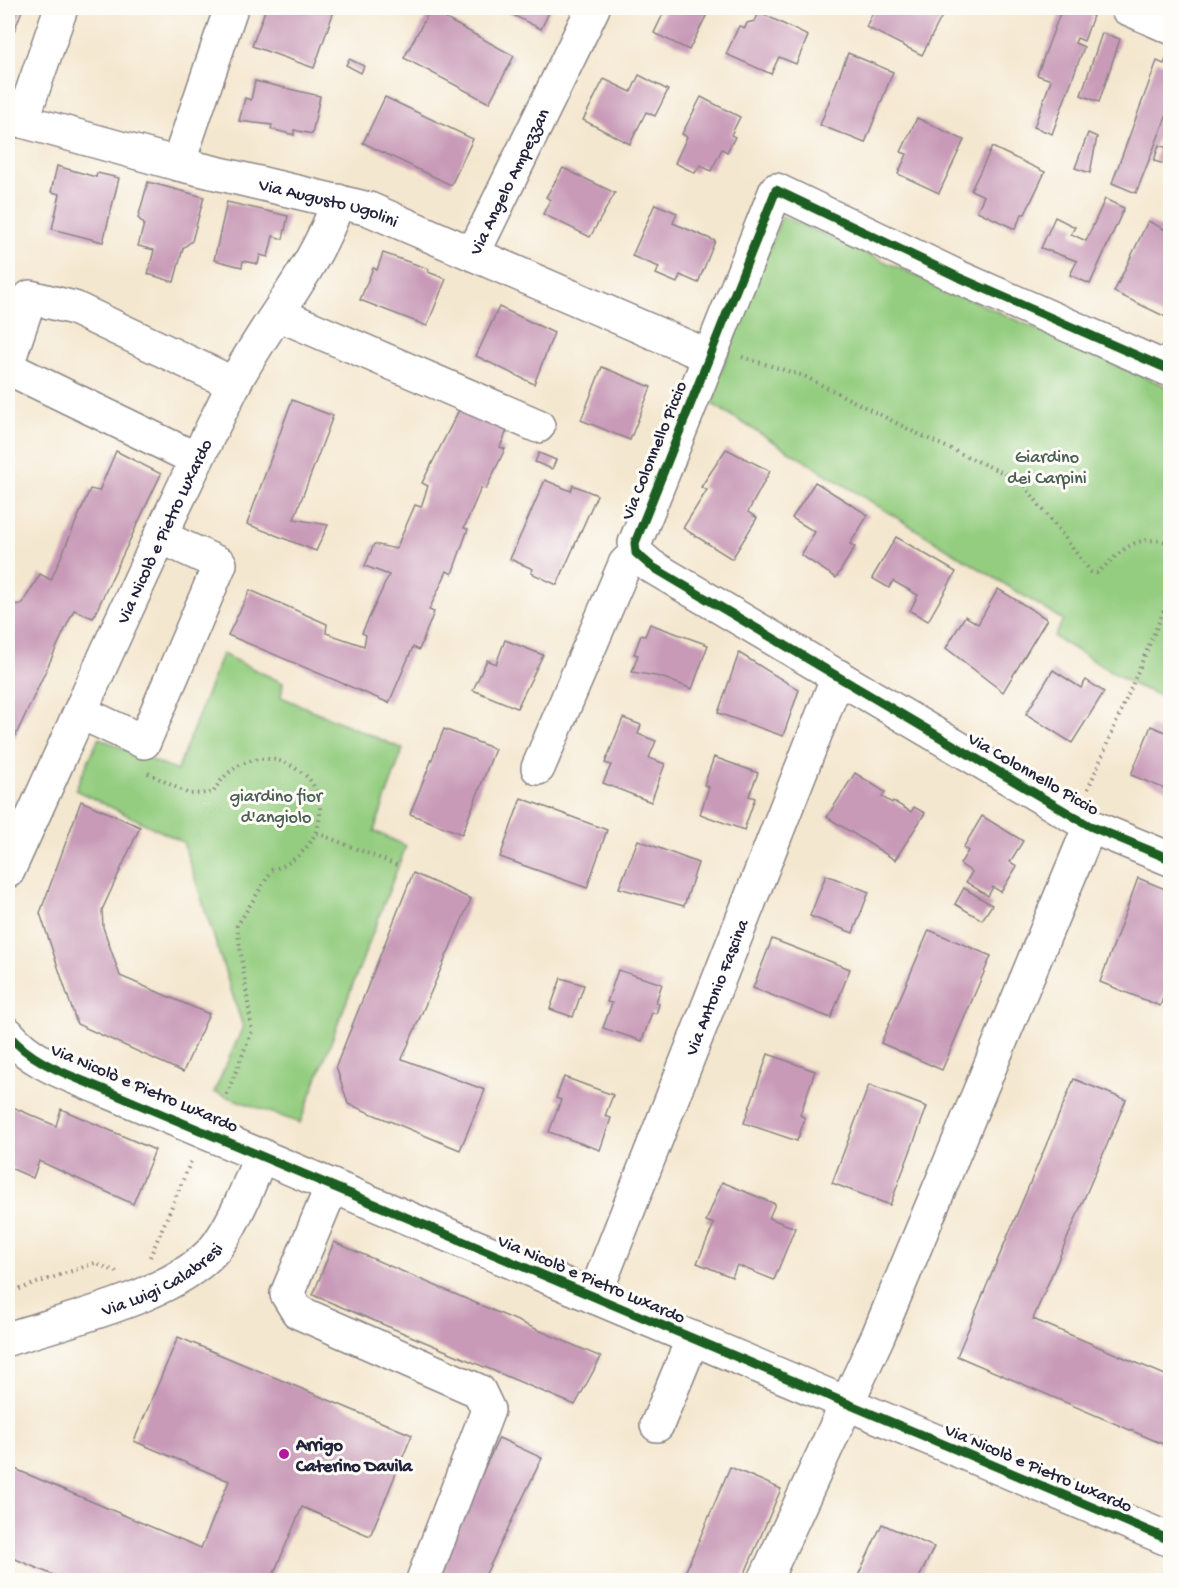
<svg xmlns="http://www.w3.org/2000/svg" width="1178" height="1588" font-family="'Gochi Hand',sans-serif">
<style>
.green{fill:#94cd80;stroke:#5b785e;stroke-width:1.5}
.building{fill:#c89ab7}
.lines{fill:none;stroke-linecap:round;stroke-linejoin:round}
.minor-casing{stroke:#8b8485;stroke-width:36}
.path{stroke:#8b8485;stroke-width:4;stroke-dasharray:1.5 4.5;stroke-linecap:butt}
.minor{stroke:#fff;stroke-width:33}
.cycleway-casing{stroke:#fdfcf7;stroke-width:13}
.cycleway{stroke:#1b5e20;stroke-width:9}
.poi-dot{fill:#b5179e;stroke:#fdfcf7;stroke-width:2}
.labels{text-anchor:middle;stroke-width:6;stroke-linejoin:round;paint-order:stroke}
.street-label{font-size:18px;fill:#22223b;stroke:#fdfcf7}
.park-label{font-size:18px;fill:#4a5e53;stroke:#fdfcf7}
.poi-label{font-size:18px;font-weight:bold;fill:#22223b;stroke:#fdfcf7;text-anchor:start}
</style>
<rect width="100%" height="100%" fill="#fdfcf7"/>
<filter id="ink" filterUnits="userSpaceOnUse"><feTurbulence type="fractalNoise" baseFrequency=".0167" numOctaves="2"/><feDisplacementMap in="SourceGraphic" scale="12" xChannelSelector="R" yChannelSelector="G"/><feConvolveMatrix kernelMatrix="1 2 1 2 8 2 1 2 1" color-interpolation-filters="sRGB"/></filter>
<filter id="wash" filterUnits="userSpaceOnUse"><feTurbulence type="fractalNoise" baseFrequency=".008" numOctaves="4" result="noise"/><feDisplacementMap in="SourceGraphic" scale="24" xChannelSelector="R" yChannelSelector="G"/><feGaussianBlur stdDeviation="1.35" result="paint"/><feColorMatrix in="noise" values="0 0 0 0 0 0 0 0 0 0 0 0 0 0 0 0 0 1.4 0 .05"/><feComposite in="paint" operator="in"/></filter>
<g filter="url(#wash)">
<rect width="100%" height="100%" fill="#f4e7cf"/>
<!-- green -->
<g class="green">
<path d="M782 216 1170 388V700L1134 685 1054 637 1063 620 709 402Z"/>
<path d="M222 654 283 683 281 697 403 749 374 831 406 846 300 1123 214 1092 243 1027 183 842 75 790 99 738 177 771Z"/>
</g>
<g id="blocks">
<!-- building -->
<g class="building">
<path d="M8 8H23L9 44H8Z"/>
<path d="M266 8H335L314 68 252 46Z"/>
<path d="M499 8H551L541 29Z"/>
<path d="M666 8H710L689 50 654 33Z"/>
<path d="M875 8H946L922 55 866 27Z"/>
<path d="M1062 8H1072L1093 16 1084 41 1077 38 1075 43 1084 47 1052 134 1034 127 1051 80 1037 75Z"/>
<path d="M430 10 514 56 489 103 404 58Z"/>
<path d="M759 12 808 36 796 64 779 57 771 74 726 54 739 26 745 28 747 23 755 21Z"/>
<path d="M1102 33 1120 39 1099 102 1081 95Z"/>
<path d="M1170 49V107L1136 193 1112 183 1157 61 1164 64Z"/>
<path d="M848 53 893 72 865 143 820 125Z"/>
<path d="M349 59 364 66 361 73 346 65Z"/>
<path d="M639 75 668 90 655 116 646 112 630 144 583 120 604 79 631 92Z"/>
<path d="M255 81 320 96 312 134 294 130V135L271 129 272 125 239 121 245 98 251 100Z"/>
<path d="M385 97 473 139 451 185 363 143Z"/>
<path d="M701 97 740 117 731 135 735 137 727 152 722 149 711 171 700 165 695 173 675 163 687 137 682 134Z"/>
<path d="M917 118 964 140 939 193 898 174 907 154 901 152Z"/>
<path d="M1088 133 1097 137 1090 173 1075 168Z"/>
<path d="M1159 145 1170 149 1168 165 1154 161Z"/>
<path d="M992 147 1045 172 1025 214H1022L1015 229 977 211 984 196 971 190Z"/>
<path d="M57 166 96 177 97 173 119 178 103 242 52 229 60 194 51 192Z"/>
<path d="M563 168 615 193 590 237 543 214 550 200 546 197Z"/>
<path d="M148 182 204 197 192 241 183 248 174 282 148 274 154 250 138 246 144 224 138 218Z"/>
<path d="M1105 199 1124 208 1090 284 1070 275 1077 261 1041 248 1055 217 1075 227 1071 234 1086 241Z"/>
<path d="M227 202 288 216 283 239 273 236 268 257 260 255 258 264 243 261 242 267 214 260Z"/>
<path d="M655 204 677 213 673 223 715 241 698 283 680 275 677 283 656 274 659 267 632 256Z"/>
<path d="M1148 221 1170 232V319L1114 292Z"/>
<path d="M383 253 429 269 428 272 446 279 427 326 360 300 373 268 377 270Z"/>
<path d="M499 307 554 333 534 384 476 356Z"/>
<path d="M602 367 651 387 630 440 581 420Z"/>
<path d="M292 400 333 416 294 519 328 525 316 551 247 524Z"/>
<path d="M461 406 509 426 500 447 505 449 486 489 481 488 464 528 468 529 452 574 447 571 429 610 434 612 419 650 413 647 389 703 228 635 250 590 327 624 326 633 364 646 366 635 362 633 389 575 365 566 374 544 396 549 415 505 421 507 428 486 422 483Z"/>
<path d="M726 449 770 471 748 512 757 518 732 559 683 528 707 490 701 487Z"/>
<path d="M116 451 161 474 93 618 74 610 8 752V616L13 605 22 604 40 574 51 580 90 489 99 491Z"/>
<path d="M539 453 556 460 552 469 535 462Z"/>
<path d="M545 480 571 491 573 485 597 495 557 585 531 573 533 569 510 559Z"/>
<path d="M815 482 868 515 850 544 855 547 836 578 801 555 815 532 792 518Z"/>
<path d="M896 537 956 572 928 621 910 611 918 595 893 581 889 588 872 578Z"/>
<path d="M998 589 1047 619 1003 692 946 648 965 616 978 624Z"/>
<path d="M650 624 708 645 692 689 661 677 632 672 638 655 634 654 641 635 645 636Z"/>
<path d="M505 640 543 655 517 708 473 690 487 660 496 664Z"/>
<path d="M739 653 799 690 783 736 718 713Z"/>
<path d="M1053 670 1081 688 1086 680 1104 692 1072 743 1026 714Z"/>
<path d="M623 718 641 725 638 734 656 741 649 758 665 764 651 802 603 783 611 765 605 763Z"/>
<path d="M1151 726 1170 734V791L1131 775Z"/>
<path d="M444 729 495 749 462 834 410 814Z"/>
<path d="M714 757 758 773 749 796 755 798 744 830 700 814 709 787 704 785Z"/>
<path d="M855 773 885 792 882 797 892 803 893 801 911 812 914 807 925 813 895 860 827 817Z"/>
<path d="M521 798 607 830 587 888 500 857Z"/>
<path d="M81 801 140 827 102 910 103 927 120 976 209 1014 183 1072 77 1024 40 913Z"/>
<path d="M982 816 1023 841 1010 862 1017 866 1001 892 993 887 988 896 966 882 972 872 960 864 968 851 963 848Z"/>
<path d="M638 840 698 863 684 906 619 888Z"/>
<path d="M413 873 471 899 402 1059 485 1090 460 1150 348 1104 336 1066Z"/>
<path d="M826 875 869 892 853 933 810 916Z"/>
<path d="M1138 878 1170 891V980L1160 1006 1100 982Z"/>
<path d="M964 888 992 905 982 920 955 904Z"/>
<path d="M929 930 991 956 942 1070 881 1043Z"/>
<path d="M772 939 850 969 831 1018 753 988Z"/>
<path d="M618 970 662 984 656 1002 659 1004 656 1014 652 1012 642 1041 603 1028 612 1003 607 1002Z"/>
<path d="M561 978 584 985 573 1017 550 1009Z"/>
<path d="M768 1054 815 1071 800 1115 805 1118 797 1141 744 1123Z"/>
<path d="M564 1077 613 1095 605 1116 611 1118 600 1150 549 1132 561 1100 556 1098Z"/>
<path d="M1074 1079 1126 1100 1033 1319 1170 1377V1447L957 1356Z"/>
<path d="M869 1085 927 1107 890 1205 832 1183Z"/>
<path d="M8 1105 56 1126 61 1109 155 1150 133 1204 39 1161 33 1178 8 1167Z"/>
<path d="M722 1182 775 1204 769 1218 795 1228 774 1280 737 1265 732 1277 697 1263 714 1224 706 1221Z"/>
<path d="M334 1242 601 1357 575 1405 313 1295Z"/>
<path d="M178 1337 412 1435 370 1536 302 1507 271 1580H65L8 1556V1466L201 1548 229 1481 134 1441Z"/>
<path d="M499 1438 542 1458 483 1580H431Z"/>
<path d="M730 1467 781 1489 742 1580H682Z"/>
<path d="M882 1524 934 1547 918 1580H856Z"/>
</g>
</g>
</g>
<g filter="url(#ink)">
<use href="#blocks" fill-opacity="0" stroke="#8b8485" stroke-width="1.5"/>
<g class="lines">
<!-- minor casing -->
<g class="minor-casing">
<g id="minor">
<path d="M1127 8 1170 27"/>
<path id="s1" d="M8 117 178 164 369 209 708 356"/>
<path d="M22 121 61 8"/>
<path d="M178 164 231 8"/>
<path id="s2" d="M473 254 593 8"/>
<path d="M278 314 538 426"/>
<path d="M8 362 30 297 74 308 234 384"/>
<path d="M8 368 196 459"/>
<path d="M1170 370 958 277 776 190 635 543 636 553 651 566 1090 826 1170 859"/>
<path d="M80 712 144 742 220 564 161 537"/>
<path d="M538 768 625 564 636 553"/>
<path id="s3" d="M8 871C81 711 152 548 231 390 263 325 316 270 338 201"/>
<path d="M8 1034C33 1065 76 1077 112 1093L1170 1540"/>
<path d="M332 1186 287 1294 298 1312 479 1391 488 1410 423 1580"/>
<path id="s4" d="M594 1297 838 676"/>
<path id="s5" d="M8 1339C66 1320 184 1294 219 1243 237 1217 249 1185 261 1155"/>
<path d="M657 1425 693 1338"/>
<path d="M765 1580 878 1336 1090 826"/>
</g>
</g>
<!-- path -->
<g class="path">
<path d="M1085 8 1098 13"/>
<path d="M742 357 804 376 920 435 1021 481 1091 572 1097 573C1123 551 1133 533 1170 543"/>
<path d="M148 773 189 794 213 793C230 760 267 748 298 770 303 773 309 778 312 783 334 820 308 859 272 870L237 926 252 1031 226 1096"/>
<path d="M1088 789 1170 596"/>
<path d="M317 833 399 866"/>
<path d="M150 1257 192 1159"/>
<path d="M8 1293 95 1263 117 1272"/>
</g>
<!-- minor -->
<use href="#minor" class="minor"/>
<!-- cycleway casing -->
<g class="cycleway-casing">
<g id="cycleway">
<path d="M1170 370 958 277 776 190 635 543 636 553 651 566 1090 826 1170 859"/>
<path d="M8 1034C33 1065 76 1077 112 1093L1170 1540"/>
</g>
</g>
<!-- cycleway -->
<use href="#cycleway" class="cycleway"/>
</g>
</g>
<!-- markers -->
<circle class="poi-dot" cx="284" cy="1454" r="6"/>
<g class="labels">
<!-- street labels -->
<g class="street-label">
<text dy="6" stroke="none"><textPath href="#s2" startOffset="81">Via Angelo Ampezzan</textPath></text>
<text dy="6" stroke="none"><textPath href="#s1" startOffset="332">Via Augusto Ugolini</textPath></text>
<text transform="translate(653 450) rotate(-68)" y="6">Via Colonnello Piccio</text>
<text dy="6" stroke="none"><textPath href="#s3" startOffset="374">Via Nicolò e Pietro Luxardo</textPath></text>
<text transform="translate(1034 773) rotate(30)" y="6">Via Colonnello Piccio</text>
<text dy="6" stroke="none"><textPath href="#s4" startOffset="333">Via Antonio Fascina</textPath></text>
<text transform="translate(145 1087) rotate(23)" y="6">Via Nicolò e Pietro Luxardo</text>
<text dy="6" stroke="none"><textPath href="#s5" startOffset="166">Via Luigi Calabresi</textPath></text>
<text transform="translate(592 1278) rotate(23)" y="6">Via Nicolò e Pietro Luxardo</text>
<text transform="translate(1039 1467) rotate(23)" y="6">Via Nicolò e Pietro Luxardo</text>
</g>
<!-- park labels -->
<g class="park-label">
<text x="1047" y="462">Giardino<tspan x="1047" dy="21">dei Carpini</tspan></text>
<text x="276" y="801">giardino fior<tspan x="276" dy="21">d'angiolo</tspan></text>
</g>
<!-- poi labels -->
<g class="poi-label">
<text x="296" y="1450">Arrigo<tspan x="296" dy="21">Caterino Davila</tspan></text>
</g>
</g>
<!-- margin -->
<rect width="1178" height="1588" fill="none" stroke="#fdfcf7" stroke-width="30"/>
</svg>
